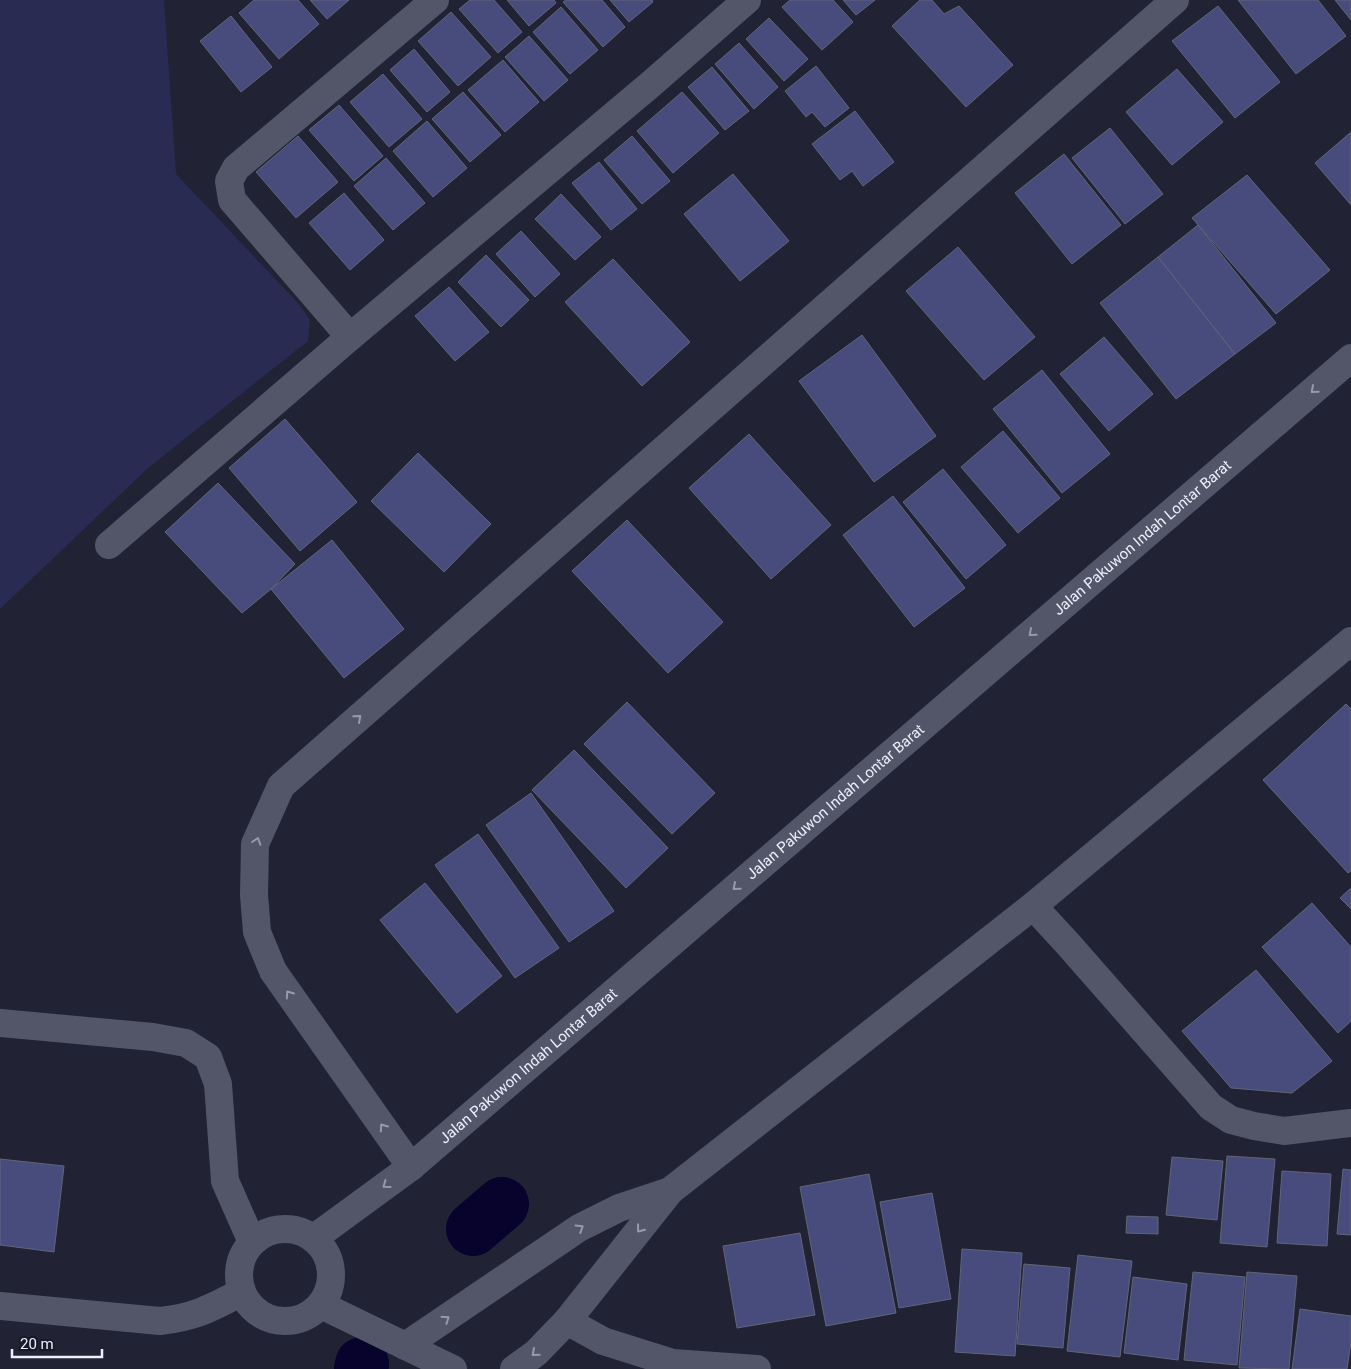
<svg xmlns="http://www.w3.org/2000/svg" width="1351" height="1369" font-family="Roboto,sans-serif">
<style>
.green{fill:#292b52}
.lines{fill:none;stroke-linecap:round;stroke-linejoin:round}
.river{stroke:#08032c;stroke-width:54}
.building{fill:#484c7c;stroke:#626578}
.street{stroke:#535568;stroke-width:28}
.oneway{stroke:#989aaa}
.labels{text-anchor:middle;stroke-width:4;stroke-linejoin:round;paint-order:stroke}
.street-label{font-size:15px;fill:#edeffa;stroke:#181a2a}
</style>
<rect width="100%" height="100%" fill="#212334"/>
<!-- green -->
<path class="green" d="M0 0H164L176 174 298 303 310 320 308 341 148 468 0 609Z"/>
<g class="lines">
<!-- river -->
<g class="river">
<path d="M473 1229 502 1204"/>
<path d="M361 1369 362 1364"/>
</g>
</g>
<!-- building -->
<g class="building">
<path d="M254 0H298L319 24 279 59 239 13Z"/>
<path d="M310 0H349L327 19Z"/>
<path d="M470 0H494L522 32 498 53 459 9Z"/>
<path d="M507 0H554L556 3 529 26Z"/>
<path d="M566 0H602L625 27 603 47 563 2Z"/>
<path d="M610 0H652L653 2 629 22Z"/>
<path d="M790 0H833L853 22 822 50 782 7Z"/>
<path d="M843 0H875L856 15Z"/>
<path d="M920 0H932L944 14 959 6 1013 65 966 107 892 26Z"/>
<path d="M1238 0H1318L1346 36 1296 74Z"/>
<path d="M1335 0H1351V20Z"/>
<path d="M1218 6 1280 82 1235 118 1172 41Z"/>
<path d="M561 7 598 50 570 74 533 32Z"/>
<path d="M451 12 491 57 458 86 418 41Z"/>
<path d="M231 16 272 67 241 92 200 41Z"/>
<path d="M769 18 808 59 784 81 746 39Z"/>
<path d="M529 36 568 80 544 101 505 57Z"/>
<path d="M739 43 778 87 754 109 715 64Z"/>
<path d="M414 49 450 92 427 112 390 70Z"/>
<path d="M503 60 539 102 505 132 468 90Z"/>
<path d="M816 66 849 108 825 127 812 112 806 117 785 91Z"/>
<path d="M712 67 749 111 725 130 688 87Z"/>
<path d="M1177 69 1223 122 1172 165 1126 112Z"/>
<path d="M383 74 422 119 389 147 350 102Z"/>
<path d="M463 92 501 135 470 162 432 119Z"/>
<path d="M682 92 719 133 673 173 637 131Z"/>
<path d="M339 105 383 156 354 181 309 130Z"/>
<path d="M855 111 894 162 863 186 852 171 840 180 812 144Z"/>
<path d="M427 121 467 168 433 197 393 151Z"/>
<path d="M1110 128 1163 194 1125 224 1072 158Z"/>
<path d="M1351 132V205L1315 163Z"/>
<path d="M298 136 338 182 296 218 256 172Z"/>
<path d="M632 136 670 181 642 204 604 160Z"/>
<path d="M1064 154 1121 225 1072 264 1015 193Z"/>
<path d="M386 158 425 203 393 230 354 186Z"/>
<path d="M599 162 637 209 611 230 572 183Z"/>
<path d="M733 174 789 241 740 281 684 214Z"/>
<path d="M1247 175 1330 270 1276 314 1192 218Z"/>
<path d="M344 193 384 240 350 270 309 223Z"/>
<path d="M561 194 601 237 575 260 535 219Z"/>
<path d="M1198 225 1276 323 1235 354 1158 257Z"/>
<path d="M521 231 560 274 535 297 496 254Z"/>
<path d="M958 247 1035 337 984 380 906 291Z"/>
<path d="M486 255 529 300 501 327 458 282Z"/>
<path d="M1158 257 1235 354 1176 399 1100 303Z"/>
<path d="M613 259 690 342 642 386 565 302Z"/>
<path d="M449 287 489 332 455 361 415 316Z"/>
<path d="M862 335 936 436 874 482 799 381Z"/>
<path d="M1104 337 1153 394 1109 431 1060 374Z"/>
<path d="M1042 370 1110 454 1062 493 993 409Z"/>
<path d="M285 419 357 502 300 551 229 468Z"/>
<path d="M1003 431 1060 498 1018 533 961 467Z"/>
<path d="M749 434 831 525 771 579 689 488Z"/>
<path d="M418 453 491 524 444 572 371 501Z"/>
<path d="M943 469 1006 545 966 579 903 502Z"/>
<path d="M218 483 295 564 271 589 242 613 165 532Z"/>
<path d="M893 496 965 588 914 627 843 535Z"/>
<path d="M627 520 723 622 668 673 572 571Z"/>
<path d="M332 540 404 629 344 678 271 589Z"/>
<path d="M627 702 715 793 672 834 584 744Z"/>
<path d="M1346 704 1351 709V871L1348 873 1263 780Z"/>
<path d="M574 750 668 848 626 888 532 790Z"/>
<path d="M531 793 614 911 569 942 486 825Z"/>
<path d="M478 834 559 948 515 978 435 865Z"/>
<path d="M425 883 502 976 457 1013 380 920Z"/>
<path d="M1351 888V909L1340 898Z"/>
<path d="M1312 903 1351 947V1021L1338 1033 1262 947Z"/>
<path d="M1256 970 1332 1061 1292 1093 1231 1088 1182 1031Z"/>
<path d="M1227 1156 1275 1159 1267 1247 1220 1243Z"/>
<path d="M1172 1157 1223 1161 1217 1220 1166 1215Z"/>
<path d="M0 1159 64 1166 54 1252 0 1245Z"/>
<path d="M1343 1169 1351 1170V1235L1337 1234Z"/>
<path d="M1282 1171 1331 1174 1327 1246 1277 1243Z"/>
<path d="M869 1174 896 1313 826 1326 800 1187Z"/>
<path d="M932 1193 951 1299 899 1308 880 1202Z"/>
<path d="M1127 1216 1158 1217V1234L1126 1233Z"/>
<path d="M800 1233 815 1315 737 1328 723 1246Z"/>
<path d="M962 1249 1022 1253 1015 1356 955 1352Z"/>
<path d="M1078 1255 1132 1261 1120 1357 1067 1351Z"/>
<path d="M1024 1264 1070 1268 1063 1348 1017 1344Z"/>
<path d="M1193 1272 1245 1277 1237 1365 1184 1360Z"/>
<path d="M1247 1272 1297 1276 1289 1369 1239 1368Z"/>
<path d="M1133 1277 1187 1284 1178 1360 1124 1353Z"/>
<path d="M1300 1309 1351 1316V1342L1347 1369H1292Z"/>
</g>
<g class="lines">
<!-- street -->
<g class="street">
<path d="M350 337 232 200 229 181 236 168 435 0"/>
<path d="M109 545 350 337 651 84 747 0"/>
<path d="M1033 906 1068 944 1211 1107 1231 1120 1254 1126 1284 1131 1351 1123"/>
<path d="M0 1023 153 1037 186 1043 208 1057 218 1084 225 1181 252 1242"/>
<path d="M411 1167 273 971 257 932 254 895 255 844 281 786 1175 0"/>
<circle cx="285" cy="1275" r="46"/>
<path id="s1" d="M314 1238 411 1167 1351 358"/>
<path d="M321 1305 453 1369"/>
<path d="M0 1306 160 1321C196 1317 211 1308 242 1292"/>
<path d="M567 1321 603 1341 673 1363 757 1369"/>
<path d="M405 1346 579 1228 619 1208 670 1191"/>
<path d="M514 1369 536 1353 567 1321 670 1191 1033 906 1351 641"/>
</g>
</g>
<!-- one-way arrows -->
<defs><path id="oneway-chevron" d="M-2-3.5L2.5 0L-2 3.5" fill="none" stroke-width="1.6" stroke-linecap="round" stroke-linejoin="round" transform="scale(1.25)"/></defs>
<g class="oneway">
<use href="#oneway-chevron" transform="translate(1314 390) rotate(139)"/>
<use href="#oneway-chevron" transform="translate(1032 633) rotate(139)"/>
<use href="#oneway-chevron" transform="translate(358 718) rotate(-41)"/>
<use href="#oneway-chevron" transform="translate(257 841) rotate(-72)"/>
<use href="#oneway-chevron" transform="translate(736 887) rotate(139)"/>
<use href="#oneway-chevron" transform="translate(289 994) rotate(-125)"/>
<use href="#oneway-chevron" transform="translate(383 1127) rotate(-125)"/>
<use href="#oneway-chevron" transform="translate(386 1185) rotate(144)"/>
<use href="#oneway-chevron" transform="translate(580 1228) rotate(-32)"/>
<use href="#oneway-chevron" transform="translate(640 1229) rotate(128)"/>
<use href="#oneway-chevron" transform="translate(446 1319) rotate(-34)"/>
<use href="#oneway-chevron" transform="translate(535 1353) rotate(139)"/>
</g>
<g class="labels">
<!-- street labels -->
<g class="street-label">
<text dy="5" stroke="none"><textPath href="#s1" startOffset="1085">Jalan Pakuwon Indah Lontar Barat</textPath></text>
<text dy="5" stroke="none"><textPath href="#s1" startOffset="680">Jalan Pakuwon Indah Lontar Barat</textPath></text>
<text dy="5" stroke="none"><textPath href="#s1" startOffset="275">Jalan Pakuwon Indah Lontar Barat</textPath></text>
</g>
</g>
<!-- scale -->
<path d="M12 1349v8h90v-8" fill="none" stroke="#edeffa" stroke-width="2.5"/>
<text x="20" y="1349" font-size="15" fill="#edeffa" stroke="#181a2a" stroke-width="4" paint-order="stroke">20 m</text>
</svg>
